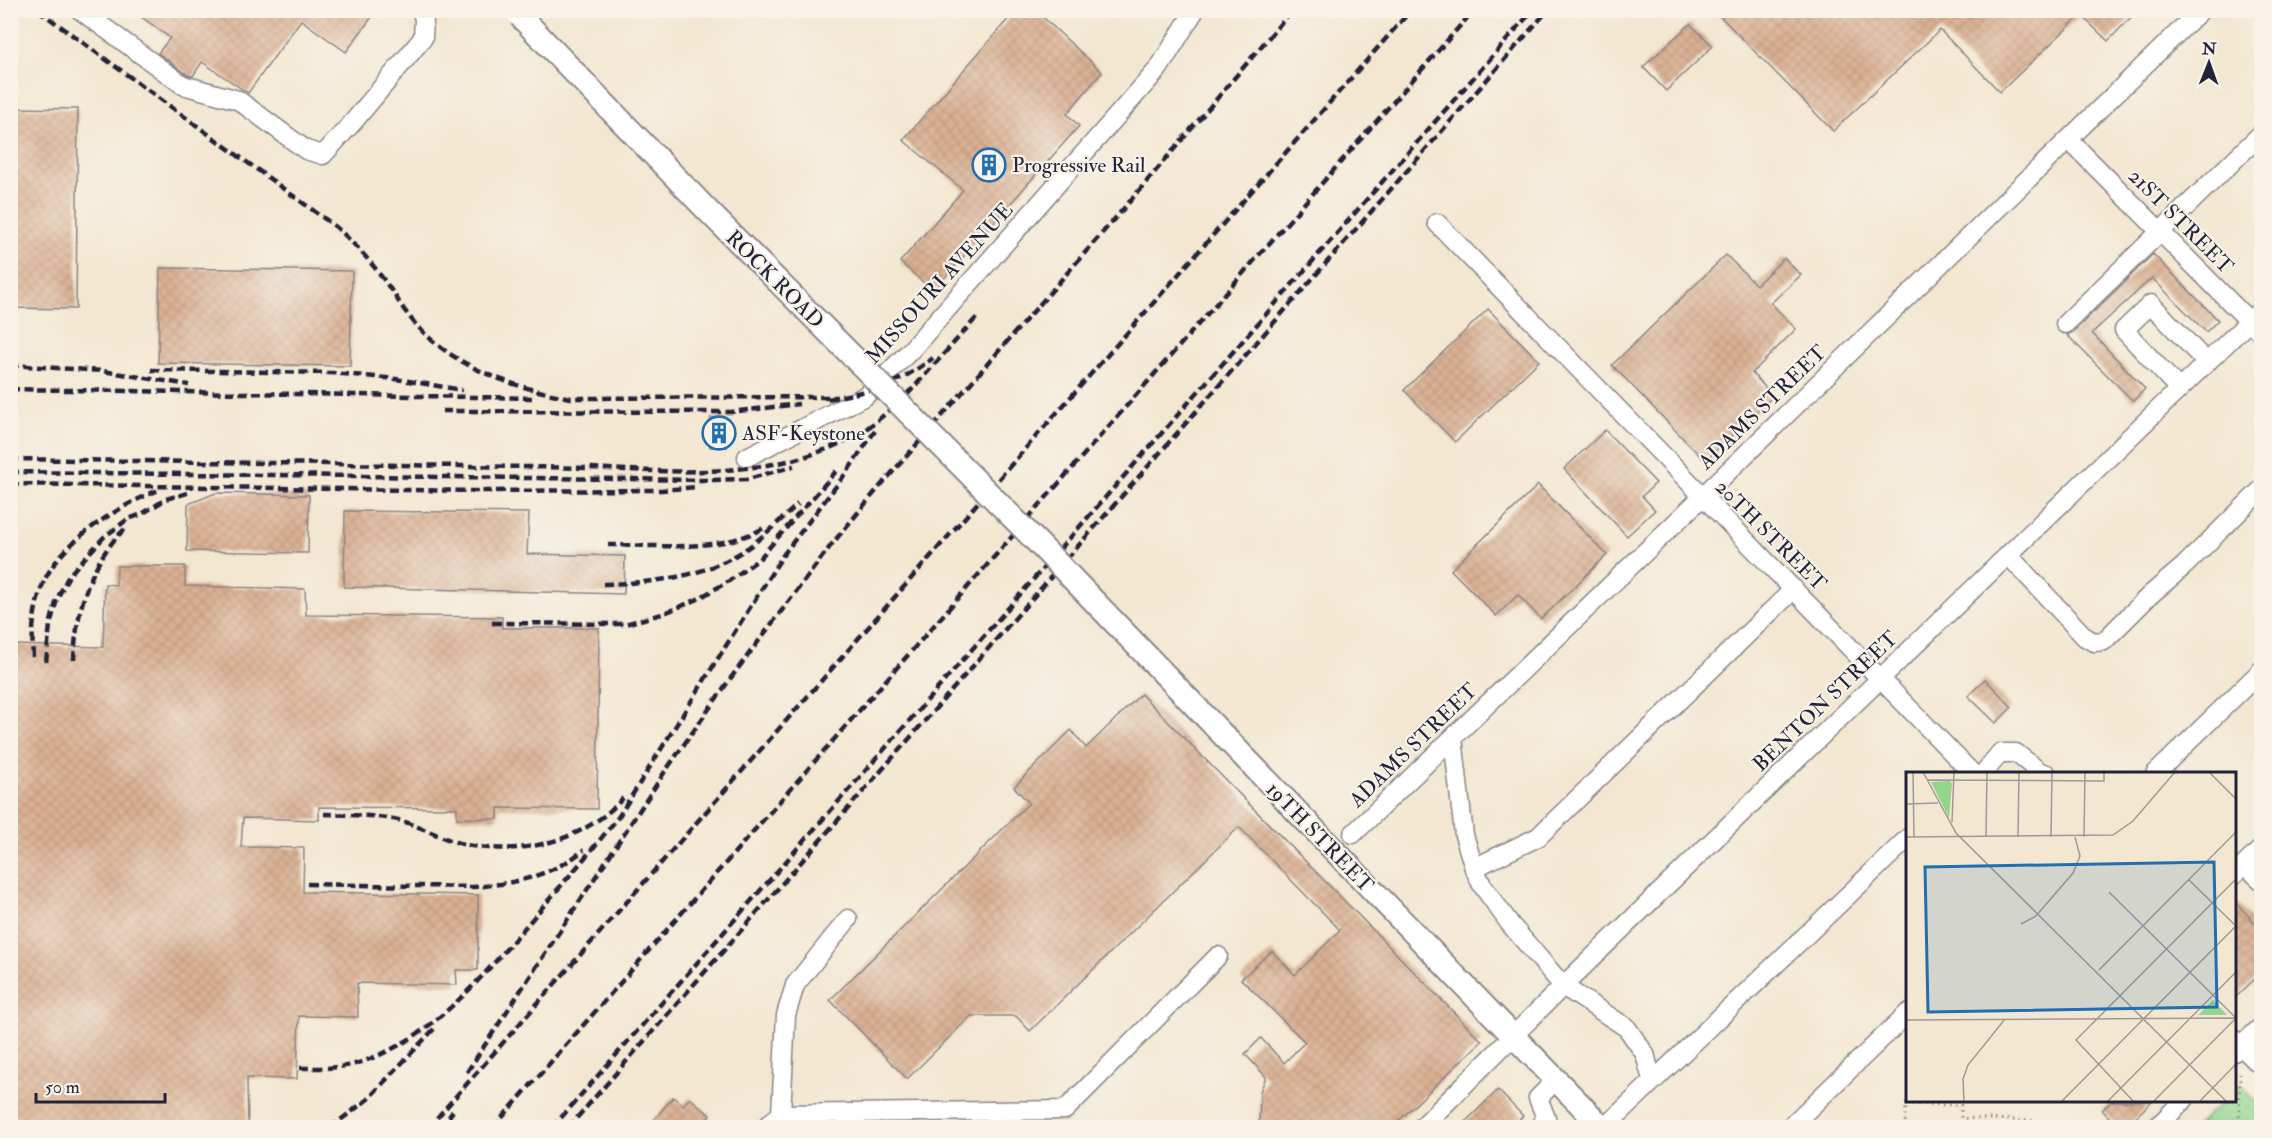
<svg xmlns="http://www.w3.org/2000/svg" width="2272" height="1138" font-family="'IM FELL Double Pica',serif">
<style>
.park{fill:url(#park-dots);stroke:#5a7c64;stroke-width:1.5}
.building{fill:url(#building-cross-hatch)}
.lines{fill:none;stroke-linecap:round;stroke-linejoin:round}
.minor-casing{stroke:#8a8486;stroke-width:21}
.major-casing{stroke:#8a8486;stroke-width:26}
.path{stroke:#8a8486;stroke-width:3;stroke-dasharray:1.5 4.5;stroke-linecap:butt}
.minor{stroke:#fff;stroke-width:18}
.major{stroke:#fff;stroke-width:22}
.rail{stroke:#22223b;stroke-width:4.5;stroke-dasharray:9 4.5;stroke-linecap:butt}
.major-bridge-casing{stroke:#8a8486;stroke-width:26;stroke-linecap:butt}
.major-bridge{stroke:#fff;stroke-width:22}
.labels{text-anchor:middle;stroke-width:4.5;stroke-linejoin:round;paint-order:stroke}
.poi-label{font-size:21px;fill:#22223b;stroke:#f7f3e8;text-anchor:start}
.street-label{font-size:21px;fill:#22223b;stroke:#f7f3e8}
.inset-road{fill:none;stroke:#9f9895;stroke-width:1.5}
.view{fill:#1f6fb2;fill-opacity:0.15;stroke:#1f6fb2;stroke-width:3}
.inset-edge{fill:none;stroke:#22223b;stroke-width:3}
</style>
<defs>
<pattern id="park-dots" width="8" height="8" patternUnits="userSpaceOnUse" patternTransform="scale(1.5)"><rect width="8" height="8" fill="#93d58d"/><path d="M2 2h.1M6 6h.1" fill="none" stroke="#7eb77b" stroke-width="1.8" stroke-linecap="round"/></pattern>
<pattern id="building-cross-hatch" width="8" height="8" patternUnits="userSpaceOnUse" patternTransform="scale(1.5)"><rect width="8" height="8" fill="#dbb193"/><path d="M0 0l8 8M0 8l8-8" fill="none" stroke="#bc9880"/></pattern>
</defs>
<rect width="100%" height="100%" fill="#f7f3e8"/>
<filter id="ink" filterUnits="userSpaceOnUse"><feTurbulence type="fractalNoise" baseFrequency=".0167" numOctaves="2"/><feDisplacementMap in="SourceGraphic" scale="12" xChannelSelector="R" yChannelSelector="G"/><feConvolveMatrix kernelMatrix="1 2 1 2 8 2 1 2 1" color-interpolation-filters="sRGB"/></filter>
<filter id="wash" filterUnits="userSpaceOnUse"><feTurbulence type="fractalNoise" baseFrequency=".008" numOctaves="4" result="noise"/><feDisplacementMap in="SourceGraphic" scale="24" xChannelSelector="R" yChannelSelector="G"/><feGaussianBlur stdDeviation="1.35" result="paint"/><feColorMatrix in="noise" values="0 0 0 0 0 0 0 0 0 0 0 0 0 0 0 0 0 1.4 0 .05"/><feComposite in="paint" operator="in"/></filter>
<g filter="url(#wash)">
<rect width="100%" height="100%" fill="#f3e7d1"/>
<!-- park -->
<path class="park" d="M2240 1084 2261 1107V1127H2195L2223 1101 2234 1100 2235 1089Z"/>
<g id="blocks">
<!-- building -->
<g class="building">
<path d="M132 10H377L346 52 301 20 248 93 202 62 193 76 188 75 158 53 170 38Z"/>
<path d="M1016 10H1035L1102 72 1067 114 1079 126 933 291 900 262 963 190 903 140Z"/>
<path d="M1714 10H2138L2108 41 2081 15 2000 92 1940 30 1833 131Z"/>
<path d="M1690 24 1713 46 1666 91 1643 67Z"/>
<path d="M10 108 78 109 76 309 10 308Z"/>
<path d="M2153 254 2218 320 2206 332 2152 278 2092 333 2145 389 2133 401 2067 335 2073 332Z"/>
<path d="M1726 255 1756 285 1784 258 1801 275 1771 303 1796 329 1752 373 1773 396 1705 461 1612 365Z"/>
<path d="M160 268 352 271 350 366 158 363Z"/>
<path d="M1488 309 1539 361 1455 442 1404 390Z"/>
<path d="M711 418 728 419 727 447H710Z"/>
<path d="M1605 430 1656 483 1642 496 1655 510 1627 536 1564 469Z"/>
<path d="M1538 485 1607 555 1541 619 1518 595 1496 616 1451 570Z"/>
<path d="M216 493 309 495 308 553 187 551 188 504Z"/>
<path d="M345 511 529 513 527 554 625 556 624 594 344 587Z"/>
<path d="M117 566H185V586L305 589 306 615 502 617V628H599L597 809 498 808V819L457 818V808L319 807V820L243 818 241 847 304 848 303 892 478 895V970H456L457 985 357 983 358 1017 299 1016 297 1079 247 1078 248 1128H10V645L103 647 105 584 116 585Z"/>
<path d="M1985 679 2012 707 1996 723 1968 696Z"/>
<path d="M1141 694 1482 1041 1391 1128H1259L1260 1092 1266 1077 1245 1054 1261 1038 1284 1063 1305 1042 1241 979 1272 951 1295 975 1340 930 1239 827 1030 1031 1016 1016H971L907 1079 830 1000 1029 803 1014 787 1071 730 1086 748Z"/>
<path d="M2235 902 2262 930V972L2235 998Z"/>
<path d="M1498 1090 1523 1116 1511 1128H1459Z"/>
<path d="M673 1097 683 1105 690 1098 710 1115 700 1128H647Z"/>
<path d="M2112 1101H2152L2125 1128H2120L2102 1110Z"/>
</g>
</g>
</g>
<g filter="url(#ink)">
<use href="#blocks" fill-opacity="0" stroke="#8a8486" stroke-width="1.5"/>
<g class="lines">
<!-- minor casing -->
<g class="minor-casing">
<g id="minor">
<path d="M80 10 183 85 238 100 306 150 323 155 354 121 423 38 424 18 421 10"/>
<path d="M2069 140 2262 334"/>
<path d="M1437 223 1973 774"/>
<path d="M2065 324 2262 133"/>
<path d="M2179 389 2124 330 2151 304 2206 362"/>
<path d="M747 457 865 396 910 351 1159 68 1195 10"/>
<path d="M2008 555 2085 637 2094 642 2104 641 2149 596 2184 566 2262 489"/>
<path d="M1453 738 1464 835 1474 868 1482 885 1510 924 1563 986 1627 1028 1645 1054 1652 1080"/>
<path d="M1983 774 2000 753H2016L2040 772 2047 774"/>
<path d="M2155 774 2262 670"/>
<path d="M1353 834 1702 497 2201 10"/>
<path d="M2245 865 2262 881"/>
<path d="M1474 868 1538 837 1794 589"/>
<path d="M2234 875 2262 848"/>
<path d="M2234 1039 2262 1067"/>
<path d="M2234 1052 2262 1026"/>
<path d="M781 1114 786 1015 795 985 848 919"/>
<path d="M764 1128 781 1114 1065 1110 1218 956"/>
<path d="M1421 1128 1563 986 2262 309"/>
<path d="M1540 1128 1546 1118 1538 1098 1556 1080"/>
<path d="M1604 1128 1908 838"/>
<path d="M1789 1128 1908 1013"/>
<path d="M2156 1128 2184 1100"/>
</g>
</g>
<!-- major casing -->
<g class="major-casing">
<path id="major" d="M1489 1011 1603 1128"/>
</g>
<!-- path -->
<g class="path">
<path d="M1905 1128 1906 1104 1961 1105V1118L2041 1121 2048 1128"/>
<path d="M2239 1128 2240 1073"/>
</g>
<!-- minor -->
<use href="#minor" class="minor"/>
<!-- major -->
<use href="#major" class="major"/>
<!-- rail -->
<g class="rail">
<path d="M38 10 336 227C365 253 380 273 401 305 439 363 506 386 571 398L837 397"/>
<path d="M10 365 103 371 189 385"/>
<path d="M151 370 332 373 396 379 462 390"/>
<path d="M10 389 533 398"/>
<path d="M907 395 977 317"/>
<path d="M828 399C873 390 896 386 933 358"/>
<path d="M442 411 731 412 799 404"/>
<path d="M10 459 592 468C678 473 781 479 858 434 878 422 894 406 911 390"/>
<path d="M10 472 708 480 748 479 794 466"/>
<path d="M10 484 476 491 661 490 697 487"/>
<path d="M608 545C659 545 717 553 764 528"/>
<path d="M603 584C656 583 709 577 753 544 768 532 783 518 798 504"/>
<path d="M492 623 625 624 662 614 696 600 729 581 759 559 839 468"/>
<path d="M33 657C31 628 35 592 52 567 75 533 123 504 161 489"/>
<path d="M74 660C76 612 89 561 127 527"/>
<path d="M46 662 50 625 57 599 69 575 104 537 128 519 142 514 166 499 191 492"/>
<path d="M324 814C348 815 374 815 398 820 419 825 440 838 462 844 519 857 584 842 623 798"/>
<path d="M307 884 474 887C516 883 549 877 584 850"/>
<path d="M300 1068C318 1068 337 1069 355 1064 429 1042 479 981 527 925 558 889 590 853 619 816L783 555 847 472 875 431"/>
<path d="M467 1072 664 773 730 679 832 544 876 491 1125 207 1292 10"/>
<path d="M330 1128 368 1099 434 1029"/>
<path d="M428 1128 1411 10"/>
<path d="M441 1128 453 1111"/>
<path d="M493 1128 1474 10"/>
<path d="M552 1128 1533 10"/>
<path d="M568 1128 1548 10"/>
</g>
<!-- major-bridge casing -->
<g class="major-bridge-casing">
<path id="major-bridge" d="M520 16 707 210 1039 544 1489 1011"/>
</g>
<!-- major-bridge -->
<use href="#major-bridge" class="major-bridge"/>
</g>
</g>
<!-- icons -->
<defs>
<g id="building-ring" transform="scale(1.725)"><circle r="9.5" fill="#f7f3e8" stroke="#1f6fb2" stroke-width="1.5"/><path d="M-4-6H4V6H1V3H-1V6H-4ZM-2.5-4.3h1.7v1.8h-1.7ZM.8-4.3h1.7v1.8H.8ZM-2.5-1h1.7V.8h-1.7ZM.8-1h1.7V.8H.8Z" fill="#1f6fb2"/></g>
</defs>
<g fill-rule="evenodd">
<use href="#building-ring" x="989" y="165"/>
<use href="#building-ring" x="719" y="433"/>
</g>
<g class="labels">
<!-- poi labels -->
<g class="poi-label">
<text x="1012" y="172">Progressive Rail</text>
<text x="742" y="440">ASF-Keystone</text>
</g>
<!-- street labels -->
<g class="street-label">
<text transform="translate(2181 221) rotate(45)" y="7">21ST STREET</text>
<text transform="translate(775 279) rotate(45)" y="7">ROCK ROAD</text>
<text transform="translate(939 283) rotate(-48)" y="7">MISSOURI AVENUE</text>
<text transform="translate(1762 407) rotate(-44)" y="7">ADAMS STREET</text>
<text transform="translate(1771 535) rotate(45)" y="7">20TH STREET</text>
<text transform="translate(1825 701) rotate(-44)" y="7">BENTON STREET</text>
<text transform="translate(1413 745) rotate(-44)" y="7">ADAMS STREET</text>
<text transform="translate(1320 837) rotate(46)" y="7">19TH STREET</text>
</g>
</g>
<!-- overview -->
<g transform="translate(1906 772)">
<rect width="330" height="330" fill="#f3e7d1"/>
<path d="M44 9 46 12 43 46 25 10ZM307 228 321 243H292Z" fill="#93d58d"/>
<path class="inset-road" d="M7 0 8 65M17 0 50 61 321 330M303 0 330 27M22 8 198 9V0M0 32 32 31M46 50 48 0M80 64 81 0M0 65 207 63 227 49 269 0M112 65 113 0M145 65 146 0M178 65 179 0M283 108 330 154M203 120 329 245M115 152 130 144 167 101 174 84 169 65M193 198 330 60M0 248 330 246M58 330 57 307 62 293 99 247M155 330 330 154M201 330 330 200M228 330 170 268 330 107M247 330 330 246M293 330 330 292"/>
<path class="view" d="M308 90 311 235 22 240 19 95Z"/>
<rect width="330" height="330" class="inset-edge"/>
</g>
<!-- margin -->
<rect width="2272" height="1138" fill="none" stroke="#f7f3e8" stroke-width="36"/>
<!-- north arrow -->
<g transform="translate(2209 63) rotate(1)" stroke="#f7f3e8" stroke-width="4.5" paint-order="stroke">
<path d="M0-4.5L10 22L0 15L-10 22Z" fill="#22223b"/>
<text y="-9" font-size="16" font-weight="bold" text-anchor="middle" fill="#22223b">N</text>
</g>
<!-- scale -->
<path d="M36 1093v9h129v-9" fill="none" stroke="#22223b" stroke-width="3"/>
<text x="45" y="1093" font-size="18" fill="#22223b" stroke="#f7f3e8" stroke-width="4.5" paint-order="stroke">50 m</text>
</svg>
